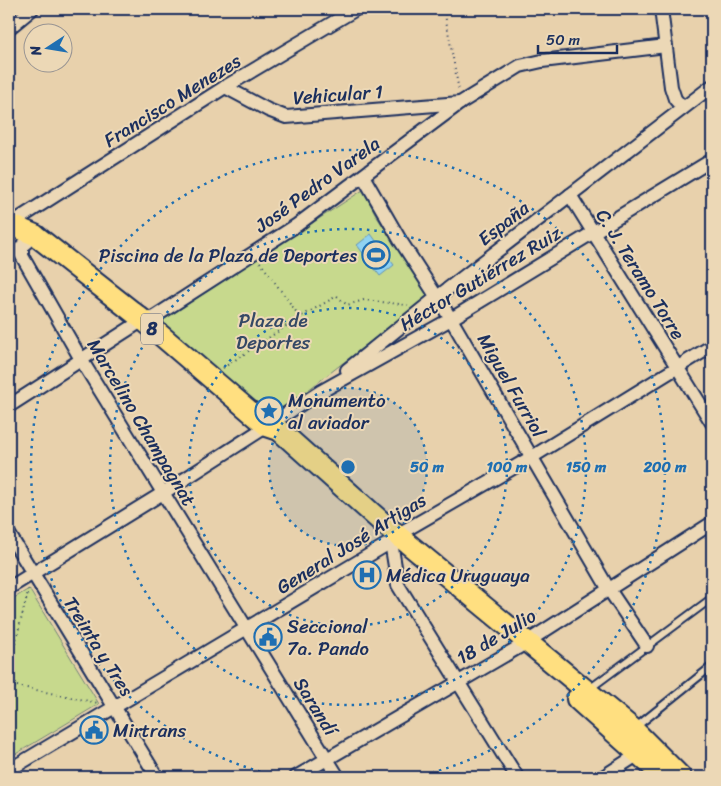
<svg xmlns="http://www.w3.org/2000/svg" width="721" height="786" font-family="Sriracha,sans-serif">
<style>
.green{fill:#c7d98d;stroke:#718476}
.water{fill:#90d2f1;stroke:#6191b6}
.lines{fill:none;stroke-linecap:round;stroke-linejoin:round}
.service-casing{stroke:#1b2f5e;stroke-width:10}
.minor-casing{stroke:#1b2f5e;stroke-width:16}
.trunk-casing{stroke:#1b2f5e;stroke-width:24}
.path{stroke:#1b2f5e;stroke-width:2;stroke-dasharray:1 4;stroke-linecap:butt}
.service{stroke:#ecd8b6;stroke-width:6}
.minor{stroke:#ecd8b6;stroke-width:12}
.trunk{stroke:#ffdf80;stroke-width:20}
.ring{fill:none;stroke:#1f6fb2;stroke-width:2.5;stroke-dasharray:2.5 5}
.labels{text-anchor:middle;stroke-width:4;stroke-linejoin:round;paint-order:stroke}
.shield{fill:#ecd8b6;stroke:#5a6278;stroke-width:1}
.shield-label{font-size:18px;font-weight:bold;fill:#1b2f5e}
.street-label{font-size:19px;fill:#1b2f5e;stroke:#ecd8b6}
.poi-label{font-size:19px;fill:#1b2f5e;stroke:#ecd8b6;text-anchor:start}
.park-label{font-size:19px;fill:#354865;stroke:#ecd8b6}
.centre{fill:#1f6fb2;stroke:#ecd8b6;stroke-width:2.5}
.ring-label{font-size:15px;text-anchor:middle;font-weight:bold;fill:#1f6fb2;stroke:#ecd8b6;stroke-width:4;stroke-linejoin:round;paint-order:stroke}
</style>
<rect width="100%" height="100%" fill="#e8d1ac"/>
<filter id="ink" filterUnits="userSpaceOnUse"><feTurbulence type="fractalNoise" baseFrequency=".02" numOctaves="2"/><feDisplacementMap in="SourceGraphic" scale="10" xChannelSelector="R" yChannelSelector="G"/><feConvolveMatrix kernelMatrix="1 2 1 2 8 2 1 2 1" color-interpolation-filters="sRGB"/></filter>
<g filter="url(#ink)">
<!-- green -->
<g class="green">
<path d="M363 190 377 217 429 296 267 422 154 326Z"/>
<path d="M29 589 99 704 9 758V601Z"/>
</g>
<!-- water -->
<path class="water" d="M371 234 394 265 380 276 357 245Z"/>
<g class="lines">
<!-- service casing -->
<g class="service-casing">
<g id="service">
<path d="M588 690 712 598"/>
<path d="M636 727 712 666"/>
</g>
</g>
<!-- minor casing -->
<g class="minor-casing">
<g id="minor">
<path d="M661 9 671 87 675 99 683 108"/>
<path d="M9 28 32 9"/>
<path d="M225 87 268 110 286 117 460 103"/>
<path d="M363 176 400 240 451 319 608 588 647 646"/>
<path d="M570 195 712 423"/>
<path d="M9 225 225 87 356 9"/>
<path d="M35 235 22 246V256L82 361 338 777"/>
<path d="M347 370 436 298 712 86"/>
<path d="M9 406 143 320 154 317 297 225 460 103 520 66 542 61 666 46"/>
<path d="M9 534 157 777"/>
<path d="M391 542 398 585 517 777"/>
<path d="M9 588 163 493 320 392 451 319 712 160"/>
<path d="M9 770 391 542 397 535 532 457 712 346"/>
<path d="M296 777 519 647 712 523"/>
<path d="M603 777 643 751"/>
</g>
</g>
<!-- trunk casing -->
<g class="trunk-casing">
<g id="trunk">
<path d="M9 224 35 235 143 320 267 426 279 430 384 524 633 729 681 777"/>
<path d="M577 699 663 776"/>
</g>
</g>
<!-- path -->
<g class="path">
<path d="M444 9 459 91"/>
<path d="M260 262 300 317"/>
<path d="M223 368 300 317 337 296 347 305 364 300 408 305"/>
<path d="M9 668 29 588"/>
<path d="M9 670 17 686 9 691"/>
<path d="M17 686 98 703"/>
</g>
<!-- service -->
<use href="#service" class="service"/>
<!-- minor -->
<use href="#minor" class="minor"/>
<!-- trunk -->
<use href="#trunk" class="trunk"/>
</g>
</g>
<!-- distance rings -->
<circle cx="348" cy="467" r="79" fill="#1f6fb2" fill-opacity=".12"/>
<g class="ring">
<circle cx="348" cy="467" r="79"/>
<circle cx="348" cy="467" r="159"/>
<circle cx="348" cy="467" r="238"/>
<path d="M282 777A317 317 0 1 1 414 777"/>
</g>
<!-- icons -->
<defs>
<g id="stadium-ring" transform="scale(1.4375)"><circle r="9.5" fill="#ecd8b6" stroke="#1f6fb2" stroke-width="1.5"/><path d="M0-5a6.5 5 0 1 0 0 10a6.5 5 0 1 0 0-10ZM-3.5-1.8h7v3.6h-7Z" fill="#1f6fb2"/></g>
<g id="sight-ring" transform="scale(1.4375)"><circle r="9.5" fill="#ecd8b6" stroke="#1f6fb2" stroke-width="1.5"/><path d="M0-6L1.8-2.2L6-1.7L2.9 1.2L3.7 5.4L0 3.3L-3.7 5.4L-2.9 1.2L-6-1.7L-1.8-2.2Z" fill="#1f6fb2"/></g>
<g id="hospital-ring" transform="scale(1.4375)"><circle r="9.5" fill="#ecd8b6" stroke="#1f6fb2" stroke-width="1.5"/><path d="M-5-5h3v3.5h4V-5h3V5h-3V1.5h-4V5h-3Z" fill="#1f6fb2"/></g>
<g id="civic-ring" transform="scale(1.4375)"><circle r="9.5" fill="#ecd8b6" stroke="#1f6fb2" stroke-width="1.5"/><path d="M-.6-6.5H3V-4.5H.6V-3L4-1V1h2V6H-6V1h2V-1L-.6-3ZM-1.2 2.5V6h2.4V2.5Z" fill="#1f6fb2"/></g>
</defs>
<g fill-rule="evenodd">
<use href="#stadium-ring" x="376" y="255"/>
<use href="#sight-ring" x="269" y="411"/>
<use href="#hospital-ring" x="367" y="575"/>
<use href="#civic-ring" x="268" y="637"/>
<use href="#civic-ring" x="94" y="730"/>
</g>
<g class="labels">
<!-- shield labels -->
<rect class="shield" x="141" y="313.5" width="22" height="31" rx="4"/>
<g class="shield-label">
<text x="152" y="335">8</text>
</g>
<!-- street labels -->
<g class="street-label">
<text transform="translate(338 94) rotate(-4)" y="7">Vehicular 1</text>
<text transform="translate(172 100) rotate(-32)" y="7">Francisco Menezes</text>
<text transform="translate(317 184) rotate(-36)" y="7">José Pedro Varela</text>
<text transform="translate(503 223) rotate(-38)" y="7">España</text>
<text transform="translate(641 274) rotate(58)" y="7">C. J. Teramo Torre</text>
<text transform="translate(480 278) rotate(-31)" y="7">Héctor Gutiérrez Ruiz</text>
<text transform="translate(512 385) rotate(60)" y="7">Miguel Furriol</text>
<text transform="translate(142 422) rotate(59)" y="7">Marcelino Champagnat</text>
<text transform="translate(351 543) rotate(-32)" y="7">General José Artigas</text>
<text transform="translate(496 636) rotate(-31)" y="7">18 de Julio</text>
<text transform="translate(99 646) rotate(58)" y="7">Treinta y Tres</text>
<text transform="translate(316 706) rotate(58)" y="7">Sarandí</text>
</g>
<!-- poi labels -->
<g class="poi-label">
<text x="357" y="262" text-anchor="end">Piscina de la Plaza de Deportes</text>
<text x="288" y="407">Monumento<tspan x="288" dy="22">al aviador</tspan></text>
<text x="386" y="582">Médica Uruguaya</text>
<text x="287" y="633">Seccional<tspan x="287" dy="22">7a. Pando</tspan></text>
<text x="113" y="737">Mirtrans</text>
</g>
<!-- park labels -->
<g class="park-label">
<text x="273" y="327">Plaza de<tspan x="273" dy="22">Deportes</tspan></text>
</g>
</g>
<circle cx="348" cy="467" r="8" class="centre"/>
<g class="ring-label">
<text x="427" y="472">50 m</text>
<text x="507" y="472">100 m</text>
<text x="586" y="472">150 m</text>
<text x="665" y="472">200 m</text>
</g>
<!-- margin -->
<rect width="721" height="786" fill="none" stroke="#ecd8b6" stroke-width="30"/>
<rect x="15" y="15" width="691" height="756" fill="none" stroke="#1b2f5e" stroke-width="2" filter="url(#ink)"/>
<!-- north arrow -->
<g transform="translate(48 48) rotate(258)"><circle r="24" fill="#ecd8b6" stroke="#989493"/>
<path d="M0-4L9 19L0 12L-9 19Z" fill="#1f6fb2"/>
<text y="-8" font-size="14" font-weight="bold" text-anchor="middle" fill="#1b2f5e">N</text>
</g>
<!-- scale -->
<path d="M538 45v8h79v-8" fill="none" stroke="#1b2f5e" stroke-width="2.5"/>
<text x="546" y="45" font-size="15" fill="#1b2f5e" stroke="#ecd8b6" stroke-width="4" paint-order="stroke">50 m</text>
</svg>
